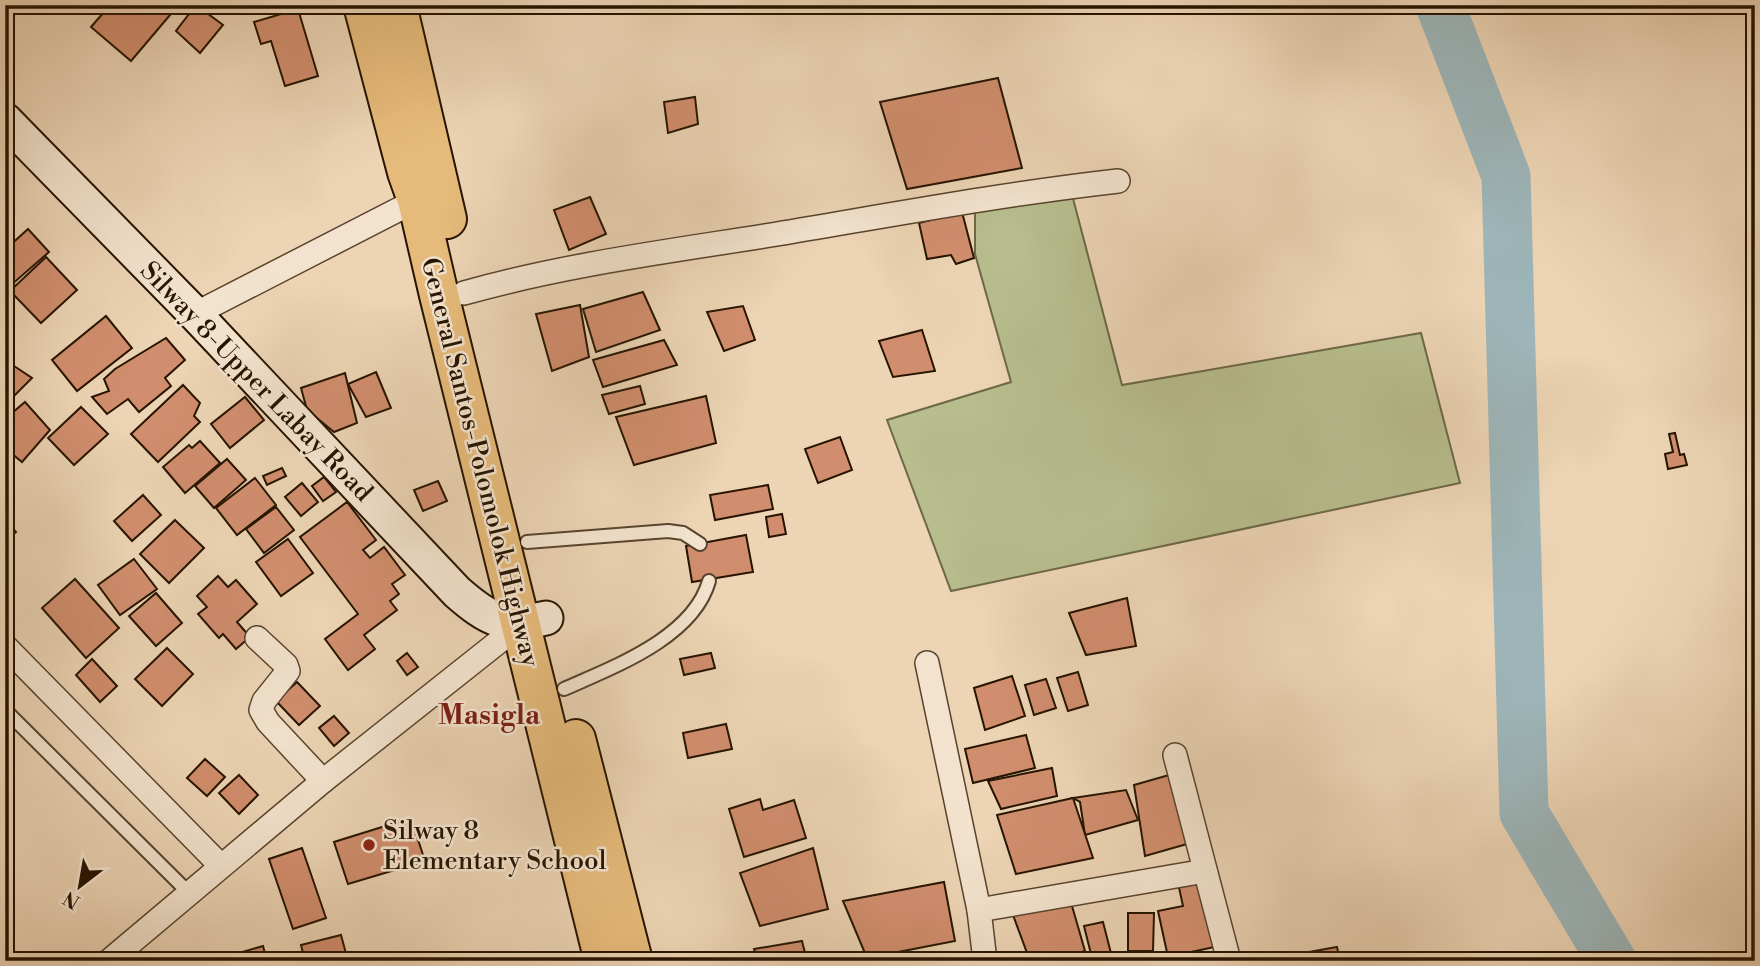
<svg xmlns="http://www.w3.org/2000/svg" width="1760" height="966" font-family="'Libre Bodoni',serif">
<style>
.green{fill:#b7bd8d;stroke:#6e6847;stroke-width:2}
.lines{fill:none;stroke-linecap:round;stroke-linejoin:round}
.river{stroke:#9db5b8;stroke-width:49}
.building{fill:#d18e6e;stroke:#261401;stroke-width:2}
.service-casing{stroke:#58442e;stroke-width:16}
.minor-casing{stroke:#58442e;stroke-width:26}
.secondary-casing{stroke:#261401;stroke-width:37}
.trunk-casing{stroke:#261401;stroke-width:42}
.service{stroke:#f3e3ce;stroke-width:12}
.minor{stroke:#f3e3ce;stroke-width:23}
.secondary{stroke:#f3e3ce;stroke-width:33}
.trunk{stroke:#e6ba7a;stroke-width:38}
.poi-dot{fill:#8f2418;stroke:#f3e3ce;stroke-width:2.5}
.labels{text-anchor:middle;stroke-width:5;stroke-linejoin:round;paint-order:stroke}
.street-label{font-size:26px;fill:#261401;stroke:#f3e3ce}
.poi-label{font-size:26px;fill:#261401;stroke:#f3e3ce;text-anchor:start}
.neighbourhood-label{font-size:28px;font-weight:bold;fill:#7a1f14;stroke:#f3e3ce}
</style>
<rect width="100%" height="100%" fill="#ecd4b4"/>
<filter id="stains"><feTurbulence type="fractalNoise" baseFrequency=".00286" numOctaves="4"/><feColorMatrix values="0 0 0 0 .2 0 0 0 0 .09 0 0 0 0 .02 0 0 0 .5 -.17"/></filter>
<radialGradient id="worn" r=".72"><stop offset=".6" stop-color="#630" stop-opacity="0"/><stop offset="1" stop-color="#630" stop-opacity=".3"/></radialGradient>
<!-- green -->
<path class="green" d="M1070 187 1122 385 1421 333 1460 483 951 591 887 420 1011 382 975 254V203Z"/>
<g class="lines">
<!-- river -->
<path class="river" d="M1440 5 1506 176 1524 813 1612 961"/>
</g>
<!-- building -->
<g class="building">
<path d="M110 5H158L170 15 131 61 91 27Z"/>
<path d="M196 5 223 25 200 53 176 31Z"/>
<path d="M298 9 318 76 285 86 271 41 261 44 254 22Z"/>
<path d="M998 78 1022 168 907 189 880 102Z"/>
<path d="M695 97 698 124 668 133 664 102Z"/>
<path d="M590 197 606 234 569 250 554 210Z"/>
<path d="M5 203 14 213 5 220Z"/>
<path d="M962 212 974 258 956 264 951 255 927 259 919 223Z"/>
<path d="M28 229 49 252 10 286 5 281V250Z"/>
<path d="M46 257 77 290 41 323 10 291Z"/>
<path d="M643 292 660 330 596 352 583 309Z"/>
<path d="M580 305 589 357 552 371 536 314Z"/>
<path d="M743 306 755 340 724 351 707 312Z"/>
<path d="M106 316 132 348 77 391 52 360Z"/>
<path d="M922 330 935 371 893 377 879 341Z"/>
<path d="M166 338 185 360 165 378 171 386 139 412 128 399 107 414 92 397 109 391 104 379 115 369Z"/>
<path d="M664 340 677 365 603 387 593 360Z"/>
<path d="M5 360 32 378 5 405Z"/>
<path d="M376 372 391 408 366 417 348 384Z"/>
<path d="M345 373 357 423 334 432 307 410 301 388Z"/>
<path d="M183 385 200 403 194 416 200 422 158 462 131 434Z"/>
<path d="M640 386 645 404 609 414 602 395Z"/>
<path d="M706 396 716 443 634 465 616 417Z"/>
<path d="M245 397 264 420 230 448 211 424Z"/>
<path d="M25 402 50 430 22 462 5 448V419Z"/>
<path d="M81 407 108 434 74 465 48 438Z"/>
<path d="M1675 433 1680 455 1684 454 1687 465 1668 469 1665 454 1673 452 1669 434Z"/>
<path d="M840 437 852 470 818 483 805 449Z"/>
<path d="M200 441 220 463 185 493 163 467 189 445 192 448Z"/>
<path d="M227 459 246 480 214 508 195 486Z"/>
<path d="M282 468 286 476 267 485 263 476Z"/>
<path d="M324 477 336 492 323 501 312 486Z"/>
<path d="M255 478 276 505 237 535 216 508Z"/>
<path d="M438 481 447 501 423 511 414 490Z"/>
<path d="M302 483 318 502 301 516 285 497Z"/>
<path d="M768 485 773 509 715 520 710 495Z"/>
<path d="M143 495 161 515 132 541 114 521Z"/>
<path d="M347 502 376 540 363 550 370 558 384 547 405 575 392 584 399 594 390 601 397 610 364 635 375 649 348 670 325 639 358 614 300 537Z"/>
<path d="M276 507 294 530 264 553 246 529Z"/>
<path d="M782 514 786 534 769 537 766 517Z"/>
<path d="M5 520 16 532 5 542Z"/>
<path d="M175 520 204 548 169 583 140 554Z"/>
<path d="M746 535 753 572 692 582 686 546Z"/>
<path d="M288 539 313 573 281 596 256 562Z"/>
<path d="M134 559 157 589 120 615 98 585Z"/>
<path d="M218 576 228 587 236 580 257 604 237 622 250 637 236 649 223 634 219 638 198 614 207 607 197 596Z"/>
<path d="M75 579 119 628 86 658 42 608Z"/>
<path d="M156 593 182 623 156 646 129 616Z"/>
<path d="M1127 598 1136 646 1086 655 1069 613Z"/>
<path d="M167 648 193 674 162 706 135 679Z"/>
<path d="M407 653 418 667 407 675 397 661Z"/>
<path d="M711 653 715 668 684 675 680 659Z"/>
<path d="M92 659 117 686 100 702 76 675Z"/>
<path d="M1078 672 1088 705 1068 711 1057 678Z"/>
<path d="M1012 676 1025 716 985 730 974 688Z"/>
<path d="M1046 679 1056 708 1034 715 1025 685Z"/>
<path d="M297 682 320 706 299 725 276 701Z"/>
<path d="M334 716 349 733 334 746 319 728Z"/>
<path d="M726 724 732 749 688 758 683 733Z"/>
<path d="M1026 735 1035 768 973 783 965 749Z"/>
<path d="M205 759 225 777 207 796 187 778Z"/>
<path d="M1052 768 1057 796 1001 809 988 781Z"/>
<path d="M1176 773 1194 842 1145 856 1134 785Z"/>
<path d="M239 775 258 795 239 814 219 793Z"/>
<path d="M1126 790 1138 820 1085 835 1080 802 1073 798Z"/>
<path d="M1073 798 1093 858 1016 874 997 815Z"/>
<path d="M760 799 763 810 794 800 806 838 744 857 729 809Z"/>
<path d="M411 818 425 861 348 884 334 842Z"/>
<path d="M302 848 326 918 293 929 269 859Z"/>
<path d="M813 848 828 909 760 926 740 873Z"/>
<path d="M1205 878 1219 946 1168 957 1158 911 1183 906 1178 883Z"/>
<path d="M944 882 955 941 867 958 843 901Z"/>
<path d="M1070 899 1085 951 1047 961H1030L1013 915Z"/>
<path d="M1128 913H1154L1153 951H1128Z"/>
<path d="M1103 922 1113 961H1075L1074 958 1091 954 1084 926Z"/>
<path d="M341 935 348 961H305L301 945Z"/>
<path d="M802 941 807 961H758L754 949Z"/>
<path d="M263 946 267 961H211Z"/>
<path d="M1337 947 1340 961 1270 959Z"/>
</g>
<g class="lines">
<!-- service casing -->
<g class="service-casing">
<g id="service">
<path d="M527 542 668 531 683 533 700 544"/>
<path d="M564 689C613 667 693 638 709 581"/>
<path d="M5 710 189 893"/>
</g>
</g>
<!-- minor casing -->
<g class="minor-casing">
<g id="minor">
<path d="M464 293C567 264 672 251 777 234 891 215 1003 194 1118 181"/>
<path d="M195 314 417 200"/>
<path d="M257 638 286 665 288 671 264 701 261 710 268 722 323 781"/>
<path d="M5 646 221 866"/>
<path d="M927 663 979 910 985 961"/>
<path d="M1175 755 1229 961"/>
<path d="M979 910 1205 871"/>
<path d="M109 961 323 781 521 624"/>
</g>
</g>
<!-- secondary casing -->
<g class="secondary-casing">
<path id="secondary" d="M5 120 195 314 457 592C489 620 504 628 546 618"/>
</g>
<!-- trunk casing -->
<g class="trunk-casing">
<g id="trunk">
<path d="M363 5 407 172 417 200 439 295 604 961"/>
<path d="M397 5 447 219"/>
<path d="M576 739 633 961"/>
</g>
</g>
<!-- service -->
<use href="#service" class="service"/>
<!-- minor -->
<use href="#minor" class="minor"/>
<!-- secondary -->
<use href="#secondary" class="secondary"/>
<!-- trunk -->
<use href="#trunk" class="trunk"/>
</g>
<!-- markers -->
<circle class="poi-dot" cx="369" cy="845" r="7"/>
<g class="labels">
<!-- street labels -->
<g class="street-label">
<text transform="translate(257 381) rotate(46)" y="9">Silway 8-Upper Labay Road</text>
<text transform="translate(481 462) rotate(76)" y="9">General Santos-Polomolok Highway</text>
</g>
<!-- poi labels -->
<g class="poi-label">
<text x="383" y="839">Silway 8<tspan x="383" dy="30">Elementary School</tspan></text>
</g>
<!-- neighbourhood labels -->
<g class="neighbourhood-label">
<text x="489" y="724">Masigla</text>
</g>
</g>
<!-- margin -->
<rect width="1760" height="966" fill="none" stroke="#ecd4b4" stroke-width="28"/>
<rect x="7" y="7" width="1746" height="952" fill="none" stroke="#261401" stroke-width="3.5"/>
<rect x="14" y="14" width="1732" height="938" fill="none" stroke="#261401" stroke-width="2"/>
<!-- north arrow -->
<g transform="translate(80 886) rotate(211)" stroke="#f3e3ce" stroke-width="5" paint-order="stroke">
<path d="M0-5L12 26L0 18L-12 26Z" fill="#261401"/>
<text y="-10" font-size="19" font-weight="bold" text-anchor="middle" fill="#261401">N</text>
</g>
<rect width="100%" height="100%" filter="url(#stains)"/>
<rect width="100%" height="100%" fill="url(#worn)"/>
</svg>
